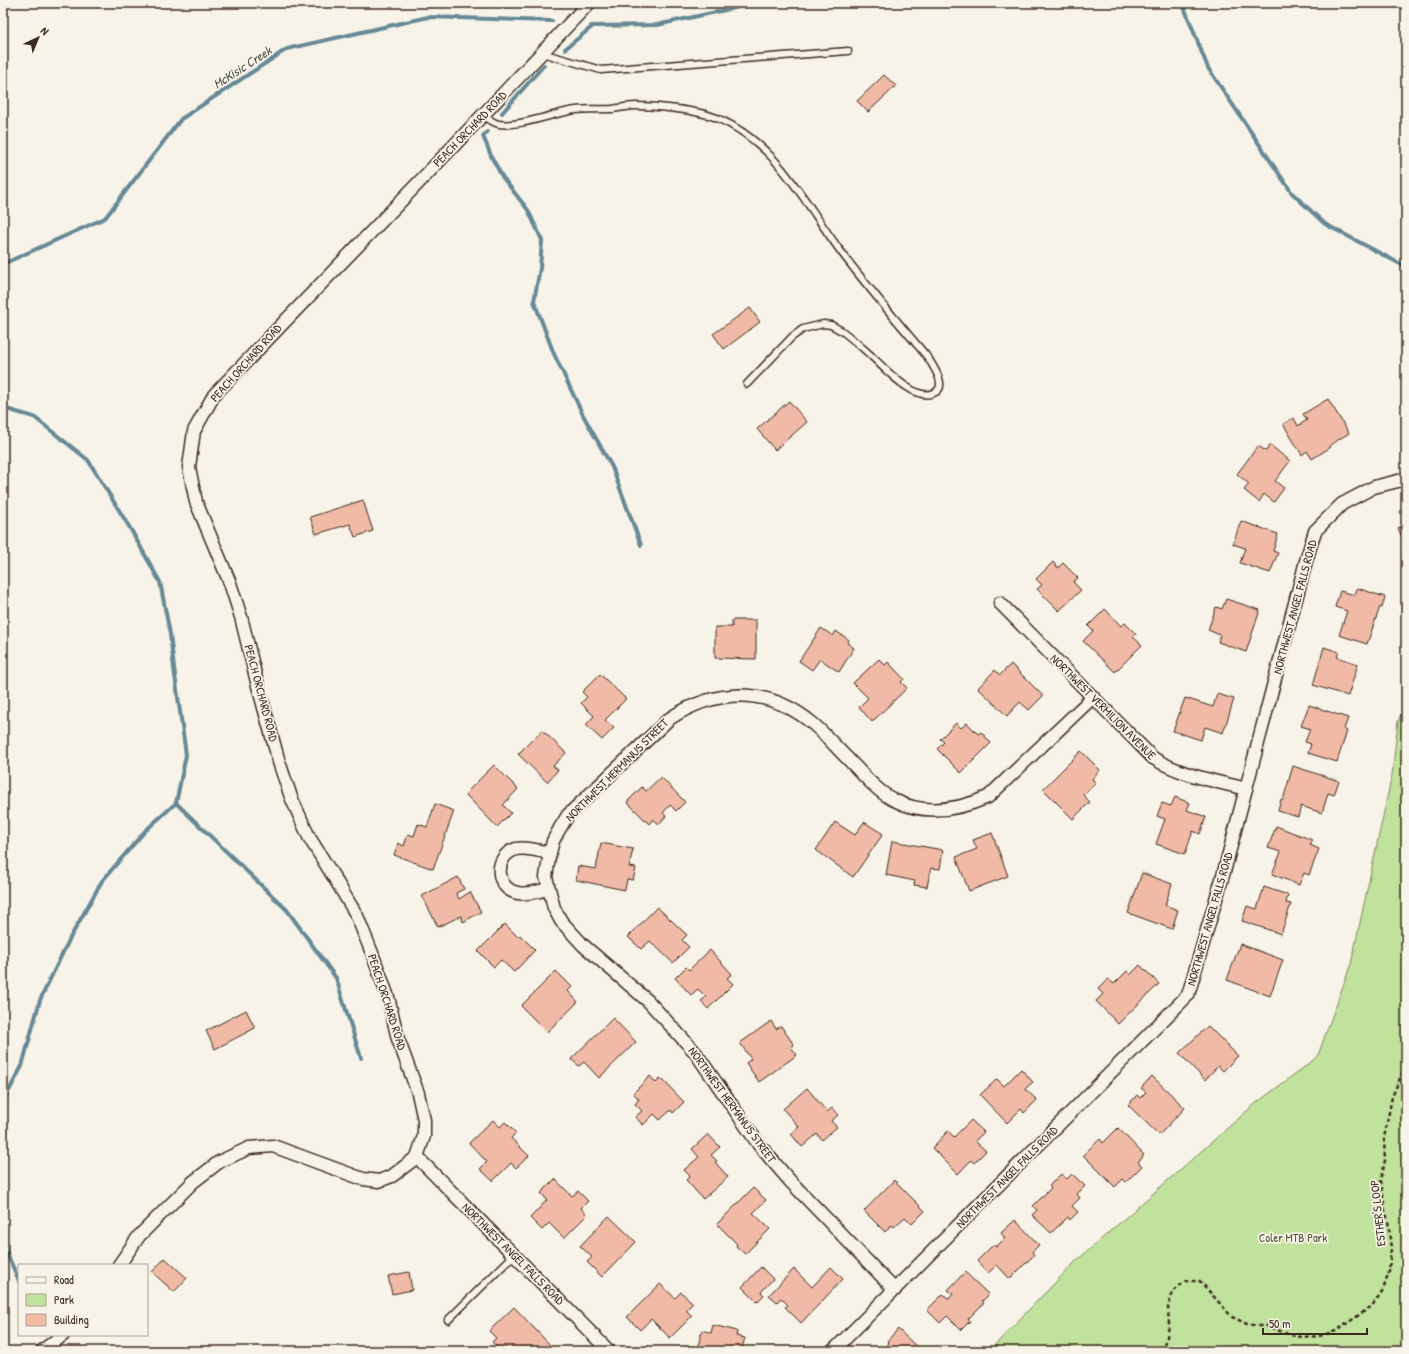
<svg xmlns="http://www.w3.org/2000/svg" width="1409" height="1354" font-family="'Patrick Hand',sans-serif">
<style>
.green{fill:#c0e29c;stroke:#7e865d}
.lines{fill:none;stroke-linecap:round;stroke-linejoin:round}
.stream{stroke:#668995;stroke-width:4}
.building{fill:#f1baa7;stroke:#3b2a1e}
.service-casing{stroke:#3b2a1e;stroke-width:9}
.minor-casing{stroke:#3b2a1e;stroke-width:15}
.path{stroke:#3b2a1e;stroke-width:2.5;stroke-dasharray:4 3;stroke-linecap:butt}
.service{stroke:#f7f3e8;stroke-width:6}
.minor{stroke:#f7f3e8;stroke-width:12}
.labels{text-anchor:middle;stroke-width:3.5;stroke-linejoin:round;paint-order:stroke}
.street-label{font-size:12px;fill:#3b2a1e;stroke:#f7f3e8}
.park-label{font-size:12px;fill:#564f37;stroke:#f7f3e8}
.water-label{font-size:13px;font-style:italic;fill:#4d5250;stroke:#f7f3e8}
</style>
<rect width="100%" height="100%" fill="#f7f3e8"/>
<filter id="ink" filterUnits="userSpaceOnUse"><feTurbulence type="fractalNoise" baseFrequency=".025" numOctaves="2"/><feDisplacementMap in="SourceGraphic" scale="8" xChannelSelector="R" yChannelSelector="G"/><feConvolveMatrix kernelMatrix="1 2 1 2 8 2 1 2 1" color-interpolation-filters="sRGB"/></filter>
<g filter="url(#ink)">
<!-- green -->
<path class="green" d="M1406 704V1351H989L1075 1262 1255 1104 1311 1062 1318 1055 1351 964 1392 775 1398 721Z"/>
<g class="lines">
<!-- stream -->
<g class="stream">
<path d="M1186 3 1184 7 1208 68 1292 193 1325 224 1406 267"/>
<path d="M591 26 657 25 757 3"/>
<path d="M565 49 593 26"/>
<path d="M502 113 544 65"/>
<path d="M487 132 483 136 492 158 503 178 528 210 542 240 540 268 534 301 554 354 583 415 612 467 641 545"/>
<path d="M3 264 105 218 181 119 287 49 428 17 552 21"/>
<path d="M3 408 34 417 88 460 130 528 160 582 170 634 174 668 186 755 176 803 145 831 102 881 70 938 40 1000 22 1066 3 1102"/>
<path d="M176 803 287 910 336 978 361 1058"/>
<path d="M3 1244 19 1281"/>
</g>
</g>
<!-- building -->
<g class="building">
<path d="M884 75 896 86 868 112 857 101Z"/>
<path d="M750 308 760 322 724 349 713 334Z"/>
<path d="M1328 399 1349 433 1330 445 1331 447 1312 459 1307 451 1302 455 1283 424 1294 418 1298 426 1307 420 1303 414Z"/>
<path d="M789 401 807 422 775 450 757 429Z"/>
<path d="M1270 445 1290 461 1275 481 1284 488 1274 502 1264 494 1259 502 1244 490 1249 484 1237 474 1258 446 1266 451Z"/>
<path d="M363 500 373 531 355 537 350 524 316 534 310 517Z"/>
<path d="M1241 521 1278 534 1273 551 1278 553 1270 573 1240 563 1245 548 1233 544Z"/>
<path d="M1406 524V543L1405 544 1398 528Z"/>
<path d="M1053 562 1058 568 1063 563 1078 578 1073 582 1081 590 1059 611 1037 589 1042 585 1036 579Z"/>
<path d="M1357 588 1385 597 1382 608 1380 607 1367 644 1339 635 1347 611 1335 607 1340 591 1355 595Z"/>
<path d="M1226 599 1260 610 1246 652 1218 642 1220 635 1208 630 1216 607 1222 609Z"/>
<path d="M1105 609 1121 626 1125 623 1136 634 1133 637 1142 645 1115 672 1083 641 1093 631 1088 626Z"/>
<path d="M732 620H756V659L715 658V627H732Z"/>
<path d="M821 628 833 636 836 631 849 640 847 643 854 648 839 672 820 659 812 670 799 661Z"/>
<path d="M1324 647 1339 652 1337 657 1358 664 1348 696 1313 685Z"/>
<path d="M879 659 885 665 888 662 904 679 901 682 907 688 872 722 859 707 868 698 853 683Z"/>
<path d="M1011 664 1043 696 1029 710 1020 702 1007 716 978 688 995 670 1000 675Z"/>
<path d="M600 674 626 699 605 720 614 728 602 740 586 725 594 716 581 703 587 697 582 692Z"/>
<path d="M1217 694 1234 699 1223 733 1205 727 1201 740 1173 731 1185 698 1213 707Z"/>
<path d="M1309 705 1348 718 1344 729 1347 731 1337 762 1308 753 1311 744 1305 742 1310 729 1301 726Z"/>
<path d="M956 723 961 728 967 723 978 734 981 732 991 743 961 773 937 749 944 742 940 739Z"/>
<path d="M542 730 566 753 553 766 558 770 547 782 518 754Z"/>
<path d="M1081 751 1100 770 1092 779 1096 783 1083 795 1090 802 1073 819 1043 789Z"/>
<path d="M494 765 518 789 503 805 511 813 497 827 465 794Z"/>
<path d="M1293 766 1339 781 1334 795 1328 793 1322 813 1301 806 1298 817 1278 811 1281 799 1283 800Z"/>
<path d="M661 777 685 802 676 811 670 805 663 813 666 816 659 824 653 819 649 824 627 802 642 787 646 791Z"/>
<path d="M1175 797 1190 803 1187 810 1206 817 1200 834 1193 831 1185 854 1156 844 1165 819 1157 816 1162 803 1171 806Z"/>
<path d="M435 804 454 811 433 869 394 855 398 843 404 846 408 834 414 836 418 824 427 827Z"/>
<path d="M835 822 855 835 864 822 883 834 853 877 816 850Z"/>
<path d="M1276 826 1312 840 1310 845 1319 849 1309 875 1304 873 1299 885 1272 874 1281 852 1268 848Z"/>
<path d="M992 833 1008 876 969 891 956 857 977 849 973 840Z"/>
<path d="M892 841 943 850 940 869 931 868 927 887 914 885 915 881 886 875Z"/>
<path d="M601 843 633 849 629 867 636 868 633 880 627 879 625 890 576 880 578 866 596 869Z"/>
<path d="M1142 873 1172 884 1165 905 1178 910 1172 929 1128 913Z"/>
<path d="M458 877 464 889 456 893 459 899 470 892 481 912 463 922 461 916 438 927 422 896Z"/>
<path d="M1264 887 1288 895 1286 903 1291 904 1281 934 1242 921 1247 906 1257 909Z"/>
<path d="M657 907 687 935 682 940 689 947 673 963 650 941 641 949 628 937Z"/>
<path d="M505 924 518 937 520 935 535 950 514 972 501 960 494 967 478 951Z"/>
<path d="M1240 944 1283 960 1270 996 1227 980Z"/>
<path d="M710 950 732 974 727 978 733 984 708 1009 701 1001 706 997 698 989 691 995 675 978 686 967 689 970Z"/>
<path d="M1140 965 1159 984 1118 1024 1096 1001 1103 994 1098 989 1108 979 1114 984 1127 971 1130 975Z"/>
<path d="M556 971 572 987 568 991 578 1002 547 1032 521 1006Z"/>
<path d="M246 1010 255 1028 215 1049 206 1031Z"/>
<path d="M613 1018 636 1042 599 1078 584 1062 579 1066 571 1059Z"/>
<path d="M771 1021 776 1029 781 1026 794 1045 791 1047 797 1055 759 1082 746 1063 751 1059 740 1043Z"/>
<path d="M1208 1026 1238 1056 1223 1071 1218 1066 1205 1080 1179 1053Z"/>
<path d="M1021 1069 1033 1082 1025 1089 1037 1100 1024 1113 1021 1109 1007 1123 980 1095 997 1079 1004 1086Z"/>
<path d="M650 1076 656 1083 661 1078 684 1102 673 1113 671 1110 660 1120 654 1114 643 1125 635 1117 642 1111 635 1104 639 1099 633 1093Z"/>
<path d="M1152 1076 1185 1108 1159 1135 1128 1105 1137 1095 1140 1098 1146 1092 1141 1088Z"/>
<path d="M807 1088 827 1112 832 1108 838 1115 831 1121 837 1127 822 1140 817 1134 802 1147 791 1134 799 1127 783 1109Z"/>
<path d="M493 1120 500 1127 505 1122 516 1133 511 1138 529 1156 516 1168 511 1163 493 1181 480 1169 487 1162 469 1143Z"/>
<path d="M971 1120 984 1132 975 1141 986 1151 974 1163 971 1160 958 1174 932 1148 948 1131 954 1137Z"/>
<path d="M1118 1128 1144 1155 1138 1162 1142 1166 1126 1182 1123 1179 1115 1187 1083 1155 1100 1139 1103 1143Z"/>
<path d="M708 1134 720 1147 711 1155 717 1161 715 1162 728 1177 703 1199 686 1180 690 1176 684 1170 699 1157 692 1149Z"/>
<path d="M1061 1174 1067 1179 1072 1174 1085 1186 1077 1194 1080 1198 1072 1206 1078 1212 1070 1220 1068 1217 1051 1233 1032 1215 1037 1210 1033 1206 1051 1188 1049 1186Z"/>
<path d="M555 1179 572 1196 578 1191 588 1201 581 1208 587 1215 564 1238 549 1223 542 1230 530 1218 547 1200 541 1193Z"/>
<path d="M894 1180 925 1211 912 1224 905 1217 894 1227 891 1225 885 1232 864 1211Z"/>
<path d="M753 1188 766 1200 753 1213 770 1229 745 1254 736 1246 737 1244 717 1224Z"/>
<path d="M609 1216 636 1242 602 1277 587 1262 592 1257 580 1246Z"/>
<path d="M1015 1220 1039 1245 1032 1252 1034 1255 1010 1279 997 1265 988 1273 977 1261 993 1245 996 1247 1005 1238 1001 1233Z"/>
<path d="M165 1258 187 1278 174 1292 152 1272Z"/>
<path d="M761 1267 773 1279 761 1292 764 1295 757 1302 742 1287Z"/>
<path d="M831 1267 843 1279 801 1323 785 1307 788 1305 781 1298 777 1302 769 1295 794 1269 812 1287Z"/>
<path d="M409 1272 412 1290 392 1294 388 1276Z"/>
<path d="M965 1272 989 1295 982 1301 984 1303 968 1319 970 1321 961 1330 947 1316 940 1323 927 1310 943 1294 949 1299 953 1294 948 1290Z"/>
<path d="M660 1284 675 1298 681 1292 693 1303 686 1310 692 1316 670 1338 651 1319 640 1330 627 1317Z"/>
<path d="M514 1307 552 1347 548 1351H509L505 1347 501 1351 492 1342 496 1338 489 1331Z"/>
<path d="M713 1325 737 1331 736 1336 745 1338 741 1351H697L702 1330 711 1333Z"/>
<path d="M898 1329 921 1351H882L889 1343 887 1341Z"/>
</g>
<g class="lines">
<!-- service casing -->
<g class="service-casing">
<g id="service">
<path d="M542 53 601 70 848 51"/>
<path d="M483 115C488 119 493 123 499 124 520 127 553 113 576 110 588 109 600 109 612 109 620 108 628 106 636 106 658 106 697 110 717 118 776 143 803 200 839 249 867 287 899 323 929 359 933 367 947 385 936 392 915 405 880 363 866 351 858 344 850 337 842 331L831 325 823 324 803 329 792 337 747 384"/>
<path d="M448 1320 514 1255"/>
</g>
</g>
<!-- minor casing -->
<g class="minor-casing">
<g id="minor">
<path d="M1000 603 1153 758C1180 775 1215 781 1246 789"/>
<path d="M548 889C540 891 527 895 518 893 495 889 493 856 516 849 526 847 540 851 550 853"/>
<path d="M417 1157 609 1351"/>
<path d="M119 1265 139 1236 193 1182 219 1162 249 1148 273 1146 363 1179 379 1181 392 1176 417 1157 424 1136V1120L418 1093 398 1039 388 997 372 953 357 916 335 879 309 837 291 797 279 762 258 686 241 617 230 583 196 502 189 467 194 431 214 395 425 176 589 3"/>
<path d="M895 1290 790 1181 759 1145 695 1052 648 1001 583 945 561 921 554 908 546 877 549 857 553 841 560 828 568 815 669 719C716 688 767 686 812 723 824 733 835 746 846 757 861 772 876 791 894 800 925 816 958 810 988 797L1092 698"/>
<path d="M42 1351 63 1335"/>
<path d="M833 1351 1188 995 1224 872 1306 561 1315 531 1342 504 1374 487 1406 479"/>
</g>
</g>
<!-- path -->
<g class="path">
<path d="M1406 949 1402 974 1406 1001"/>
<path d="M1406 1037V1044"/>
<path d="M1161 1351 1167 1337 1169 1325 1168 1307 1173 1292 1185 1281H1200L1232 1317 1247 1324 1258 1326H1266L1291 1335 1302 1337 1319 1336 1336 1331 1372 1306 1383 1290 1389 1272 1391 1249 1388 1220 1385 1211 1381 1181 1385 1160 1384 1138 1392 1097 1406 1064"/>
</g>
<!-- service -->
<use href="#service" class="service"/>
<!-- minor -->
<use href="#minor" class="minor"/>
</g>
</g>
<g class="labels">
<!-- street labels -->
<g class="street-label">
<text transform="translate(470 129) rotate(-46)" y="4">PEACH ORCHARD ROAD</text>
<text transform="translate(246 363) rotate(-48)" y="4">PEACH ORCHARD ROAD</text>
<text transform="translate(1295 607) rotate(-75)" y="4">NORTHWEST ANGEL FALLS ROAD</text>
<text transform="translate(261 693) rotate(75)" y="4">PEACH ORCHARD ROAD</text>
<text transform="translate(1103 707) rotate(45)" y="4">NORTHWEST VERMILION AVENUE</text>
<text transform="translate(617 770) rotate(-45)" y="4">NORTHWEST HERMANUS STREET</text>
<text transform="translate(1210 919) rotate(-74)" y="4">NORTHWEST ANGEL FALLS ROAD</text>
<text transform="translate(387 1002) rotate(72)" y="4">PEACH ORCHARD ROAD</text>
<text transform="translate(732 1105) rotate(54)" y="4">NORTHWEST HERMANUS STREET</text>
<text transform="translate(1007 1177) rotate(-45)" y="4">NORTHWEST ANGEL FALLS ROAD</text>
<text transform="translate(1378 1213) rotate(-96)" y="4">ESTHER'S LOOP</text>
<text transform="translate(513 1254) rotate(45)" y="4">NORTHWEST ANGEL FALLS ROAD</text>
</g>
<!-- park labels -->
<g class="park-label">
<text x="1293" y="1242">Coler MTB Park</text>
</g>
<!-- water labels -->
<g class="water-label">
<text transform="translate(242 67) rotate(-33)" y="5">McKisic Creek</text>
</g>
</g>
<!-- margin -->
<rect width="1409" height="1354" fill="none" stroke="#f7f3e8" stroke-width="16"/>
<rect x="8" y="8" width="1393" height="1338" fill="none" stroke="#3b2a1e" stroke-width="1.5" filter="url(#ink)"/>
<!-- legend -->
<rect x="18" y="1264" width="130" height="72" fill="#f7f3e8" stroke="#aca397"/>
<rect x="26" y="1277" width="20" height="6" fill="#f7f3e8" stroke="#aca397"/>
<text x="54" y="1284" font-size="12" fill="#3b2a1e">Road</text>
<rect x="26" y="1294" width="20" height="12" fill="#c0e29c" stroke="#aca397"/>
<text x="54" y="1304" font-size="12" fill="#3b2a1e">Park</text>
<rect x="26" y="1314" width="20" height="12" fill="#f1baa7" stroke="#aca397"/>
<text x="54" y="1324" font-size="12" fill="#3b2a1e">Building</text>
<!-- north arrow -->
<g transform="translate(38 38) rotate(44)" stroke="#f7f3e8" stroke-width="3" paint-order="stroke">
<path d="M0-3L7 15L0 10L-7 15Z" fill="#3b2a1e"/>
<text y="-6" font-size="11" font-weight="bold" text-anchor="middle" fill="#3b2a1e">N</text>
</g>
<!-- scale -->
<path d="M1263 1328v6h104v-6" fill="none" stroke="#3b2a1e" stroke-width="2"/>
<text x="1269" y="1328" font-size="12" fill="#3b2a1e" stroke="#f7f3e8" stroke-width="3" paint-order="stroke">50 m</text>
</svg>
